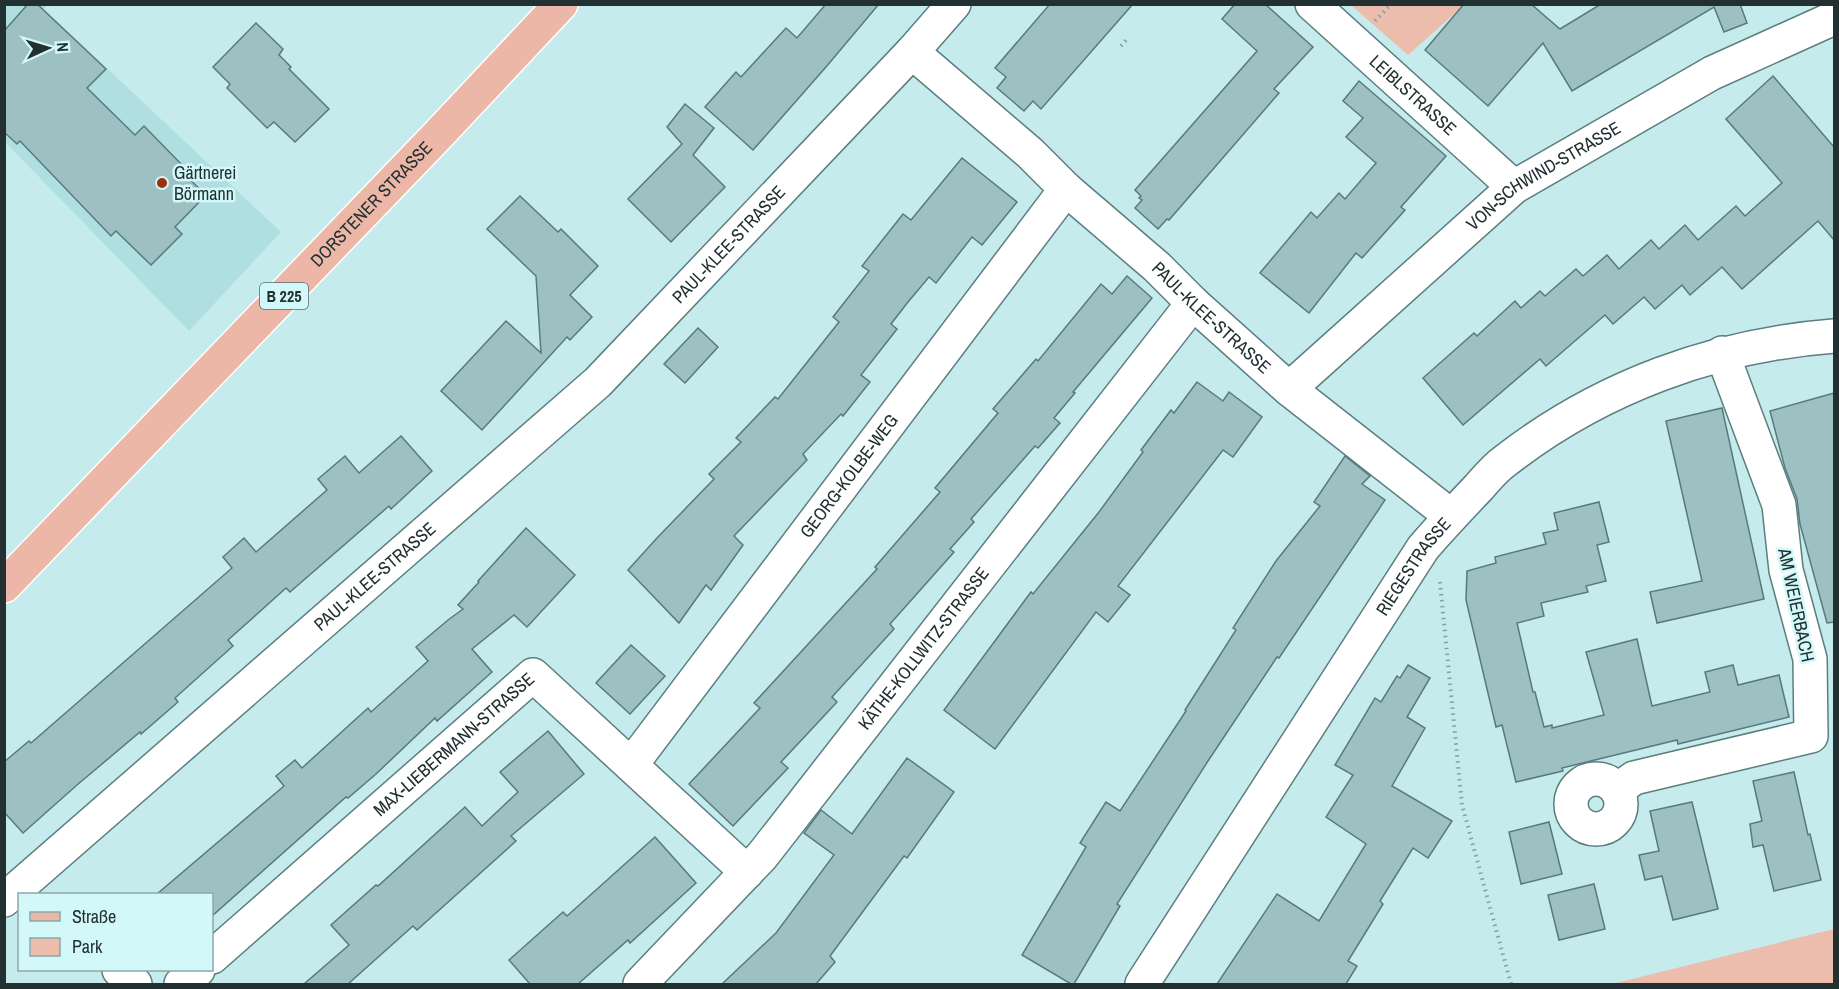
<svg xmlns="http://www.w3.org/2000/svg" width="1839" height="989" font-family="'Archivo Narrow',sans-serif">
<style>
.built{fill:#b0dfe2}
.green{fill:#ecbcac}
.building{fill:#9dc1c3;stroke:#587a7c;stroke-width:1.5}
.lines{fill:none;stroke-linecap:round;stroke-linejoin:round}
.minor-casing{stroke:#5c7e80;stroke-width:36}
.major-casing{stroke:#fff;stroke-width:36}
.path{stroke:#84a1a2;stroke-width:4;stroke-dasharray:1.5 4.5;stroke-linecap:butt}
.minor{stroke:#fff;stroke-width:33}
.major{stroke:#ecb7a6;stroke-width:33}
.poi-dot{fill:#993309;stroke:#d2f8fa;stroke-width:2}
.labels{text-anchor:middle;stroke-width:5;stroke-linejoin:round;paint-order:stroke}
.shield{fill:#d2f8fa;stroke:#576c6d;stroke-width:1.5}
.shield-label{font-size:16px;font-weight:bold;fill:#223031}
.street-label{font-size:18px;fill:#223031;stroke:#d2f8fa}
.poi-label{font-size:18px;fill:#223031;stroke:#d2f8fa;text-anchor:start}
</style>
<rect width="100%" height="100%" fill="#c5ebed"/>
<!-- built -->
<path class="built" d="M5 5H48L44 9 281 232 189 331 5 142Z"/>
<!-- green -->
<g class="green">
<path d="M1351 5H1464L1408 55Z"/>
<path d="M1834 929V984H1612Z"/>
</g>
<!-- building -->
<g class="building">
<path d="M28 4H37L106 69 87 88 135 135 144 126 186 169 183 173 206 195 175 227 182 234 151 265 116 231 111 236 20 141 17 144 4 132V31Z"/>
<path d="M826 4H879L826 67 753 150 705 107 736 72 741 77 786 28 797 38Z"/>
<path d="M1050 4H1133L1041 109 1033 101 1024 111 997 88 1006 77 995 68Z"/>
<path d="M1235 4H1265L1313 47 1274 89 1279 93 1169 220 1167 219 1158 229 1135 208 1142 200 1139 198 1141 196 1135 190 1257 51 1222 19Z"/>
<path d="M1464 4H1531L1560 29 1601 4H1740L1747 23 1724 32 1714 7 1572 91 1543 43 1488 106 1425 50Z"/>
<path d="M256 23 283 49 279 55 291 67 289 69 329 109 295 142 274 122 267 128 227 88 230 84 213 67Z"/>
<path d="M1773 76 1834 147V240L1818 221 1742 289 1722 267 1690 295 1682 285 1655 309 1644 297 1613 324 1605 315 1546 366 1540 359 1463 425 1423 378 1474 333 1477 336 1515 301 1521 308 1540 291 1545 296 1576 269 1583 276 1607 255 1619 269 1651 240 1659 249 1685 225 1698 240 1736 206 1745 216 1782 183 1726 119Z"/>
<path d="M1359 81 1446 156 1401 207 1405 210 1362 258 1356 253 1309 313 1260 273 1311 212 1317 218 1339 193 1345 199 1376 163 1346 137 1363 118 1343 101Z"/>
<path d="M685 104 714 128 693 155 725 187 671 242 628 199 682 144 667 127Z"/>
<path d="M962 158 1017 202 982 245 972 237 936 283 929 277 908 302 891 324 897 329 861 375 870 382 843 416 841 414 803 454 807 460 734 536 743 545 711 590 706 585 679 623 628 570 657 538 714 479 709 474 741 442 736 438 775 397 778 399 839 322 833 317 869 271 862 266 903 214 911 220Z"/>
<path d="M520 196 558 232 561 229 598 266 570 295 592 317 570 340 567 337 482 430 441 391 506 321 541 353 536 276 487 229Z"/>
<path d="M1127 276 1152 298 1073 392 1075 393 1054 418 1060 423 1038 448 1035 446 971 519 974 522 950 549 954 552 890 624 894 629 832 697 837 702 781 762 788 768 733 826 689 784 760 708 754 703 877 569 875 567 940 492 935 488 998 413 993 409 1036 359 1038 361 1101 284 1112 294Z"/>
<path d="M698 328 718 347 685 383 664 364Z"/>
<path d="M1197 382 1223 401 1229 392 1262 417 1233 457 1223 450 1118 586 1130 595 1108 622 1096 612 995 749 944 710 1031 592 1033 594 1099 512 1143 452 1141 450 1171 410 1174 413Z"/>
<path d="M1834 393V622L1827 623 1800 524 1797 499 1785 468 1770 411Z"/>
<path d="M1722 408 1764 599 1657 623 1650 592 1702 581 1666 421Z"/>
<path d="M401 436 432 471 391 509 389 506 290 592 286 588 228 640 233 646 175 698 178 702 141 734 140 732 77 785 23 833 4 812V762L29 741 31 743 232 568 223 557 244 538 256 552 327 490 318 479 345 456 359 473Z"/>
<path d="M1345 456 1370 476 1362 484 1385 500 1279 658 1277 657 1208 761 1117 904 1120 906 1074 984H1071L1022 955 1086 847 1080 843 1106 802 1120 811 1186 711 1185 710 1236 630 1233 628 1276 561 1320 506 1314 502Z"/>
<path d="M1599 502 1609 542 1597 545 1606 581 1586 586 1588 592 1541 603 1544 616 1517 623 1533 692H1535L1544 727 1552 725V728L1604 715 1586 652 1637 639 1652 706 1710 692 1705 672 1733 665 1738 685 1779 675 1789 717 1678 744 1677 740 1562 768 1563 771 1516 782 1502 725 1496 727 1466 600 1467 571 1496 563 1495 557 1546 544 1543 533 1558 530 1554 513Z"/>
<path d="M526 528 575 575 527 627 514 615 472 649 492 672 437 721 435 718 376 774 348 798 346 797 212 916V894H157L284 786 276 776 295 760 302 768 368 708 371 712 428 661 416 647 448 620 463 609 458 605 479 582 478 581Z"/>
<path d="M631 645 665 676 630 714 596 683Z"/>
<path d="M1408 665 1430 678 1407 717 1425 728 1392 786 1452 821 1428 858 1413 848 1380 901 1383 904 1348 961 1357 966 1346 984H1217L1277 894 1319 921 1366 844 1326 817 1353 775 1335 765 1375 698 1381 702 1397 676 1400 678Z"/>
<path d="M548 731 584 774 511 836 516 841 417 930 413 926 348 984H304L349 945 331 925 376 885 378 886 465 807 482 826 518 792 500 772Z"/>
<path d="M907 758 954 792 907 858 904 856 830 956 835 962 816 984H722L776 933 834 855 804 833 821 810 852 834Z"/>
<path d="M1794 772 1808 835 1810 834 1821 880 1774 891 1763 845 1753 847 1750 824 1762 821 1753 781Z"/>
<path d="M1692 802 1718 909 1673 920 1662 876 1645 880 1639 855 1659 851 1650 811Z"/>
<path d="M1549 822 1562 874 1521 884 1509 832Z"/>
<path d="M655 837 696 883 630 943 628 940 578 984H530L509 960 563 912 567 916Z"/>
<path d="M1594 884 1605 929 1559 940 1548 895Z"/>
</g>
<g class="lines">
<!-- minor casing -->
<g class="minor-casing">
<g id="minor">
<path id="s1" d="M1312 4 1514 187"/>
<path d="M912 52 954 4"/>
<path id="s2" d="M1289 389 1514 187 1712 73 1834 18"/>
<path id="s3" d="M631 765 1066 189"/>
<circle cx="1596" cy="804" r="25"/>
<path d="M1617 790 1634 778 1811 736 1810 659 1786 570 1779 505 1722 353"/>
<path id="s4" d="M4 900 598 382 912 52 1030 153 1066 189 1157 267 1193 303 1289 389 1451 516"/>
<path id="s5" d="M212 957 533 675 747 872"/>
<path d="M119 970 135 984"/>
<path d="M181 984 198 970"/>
<path id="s6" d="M640 984 762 856 1193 303"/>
<path id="s7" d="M1142 984 1423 548C1441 527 1460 507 1479 487 1487 478 1495 468 1505 461 1600 387 1715 345 1834 336"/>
</g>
</g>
<!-- major casing -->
<g class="major-casing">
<g id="major">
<path id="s8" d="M4 586 438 135 561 4"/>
</g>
</g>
<!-- path -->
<g class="path">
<path d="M1375 21 1391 4"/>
<path d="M1121 46 1127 39"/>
<path d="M1440 582 1462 805 1511 984"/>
</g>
<!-- minor -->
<use href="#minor" class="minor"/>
<!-- major -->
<use href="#major" class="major"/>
</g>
<!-- markers -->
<circle class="poi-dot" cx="162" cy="183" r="6"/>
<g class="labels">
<!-- shield labels -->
<rect class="shield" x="260" y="283" width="48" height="26" rx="4.5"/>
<g class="shield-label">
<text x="284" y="302">B 225</text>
</g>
<!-- street labels -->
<g class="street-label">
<text dy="6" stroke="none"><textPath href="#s1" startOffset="136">LEIBLSTRASSE</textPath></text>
<text dy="6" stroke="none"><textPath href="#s2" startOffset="333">VON-SCHWIND-STRASSE</textPath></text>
<text dy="6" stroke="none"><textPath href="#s8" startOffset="530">DORSTENER STRASSE</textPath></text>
<text dy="6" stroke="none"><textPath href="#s4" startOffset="978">PAUL-KLEE-STRASSE</textPath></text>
<text dy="6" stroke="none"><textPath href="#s4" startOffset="1644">PAUL-KLEE-STRASSE</textPath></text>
<text dy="6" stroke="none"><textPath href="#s3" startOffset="362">GEORG-KOLBE-WEG</textPath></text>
<text dy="6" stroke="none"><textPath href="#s7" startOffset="498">RIEGESTRASSE</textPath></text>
<text dy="6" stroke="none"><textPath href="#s4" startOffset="492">PAUL-KLEE-STRASSE</textPath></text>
<text transform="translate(1796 605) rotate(78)" y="6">AM WEIERBACH</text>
<text dy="6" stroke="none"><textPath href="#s6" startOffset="440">KÄTHE-KOLLWITZ-STRASSE</textPath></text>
<text dy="6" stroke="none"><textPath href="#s5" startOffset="322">MAX-LIEBERMANN-STRASSE</textPath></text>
</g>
<!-- poi labels -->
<g class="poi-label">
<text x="174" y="179">Gärtnerei<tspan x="174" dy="21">Börmann</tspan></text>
</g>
</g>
<!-- border -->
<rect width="1839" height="989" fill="none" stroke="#223031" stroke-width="12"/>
<!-- legend -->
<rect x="18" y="893" width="195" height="78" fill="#d2f8fa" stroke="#8ca8aa" stroke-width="1.5"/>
<rect x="30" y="912" width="30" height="9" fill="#ecb7a6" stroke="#8ca8aa" stroke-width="1.5"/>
<text x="72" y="923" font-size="18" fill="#223031">Straße</text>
<rect x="30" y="938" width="30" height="18" fill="#ecbcac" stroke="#8ca8aa" stroke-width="1.5"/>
<text x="72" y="953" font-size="18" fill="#223031">Park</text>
<!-- north arrow -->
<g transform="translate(48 48) rotate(86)" stroke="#d2f8fa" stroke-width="4.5" paint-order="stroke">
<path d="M0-4.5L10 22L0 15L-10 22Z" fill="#223031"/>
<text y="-9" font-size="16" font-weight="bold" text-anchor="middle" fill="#223031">N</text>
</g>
</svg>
